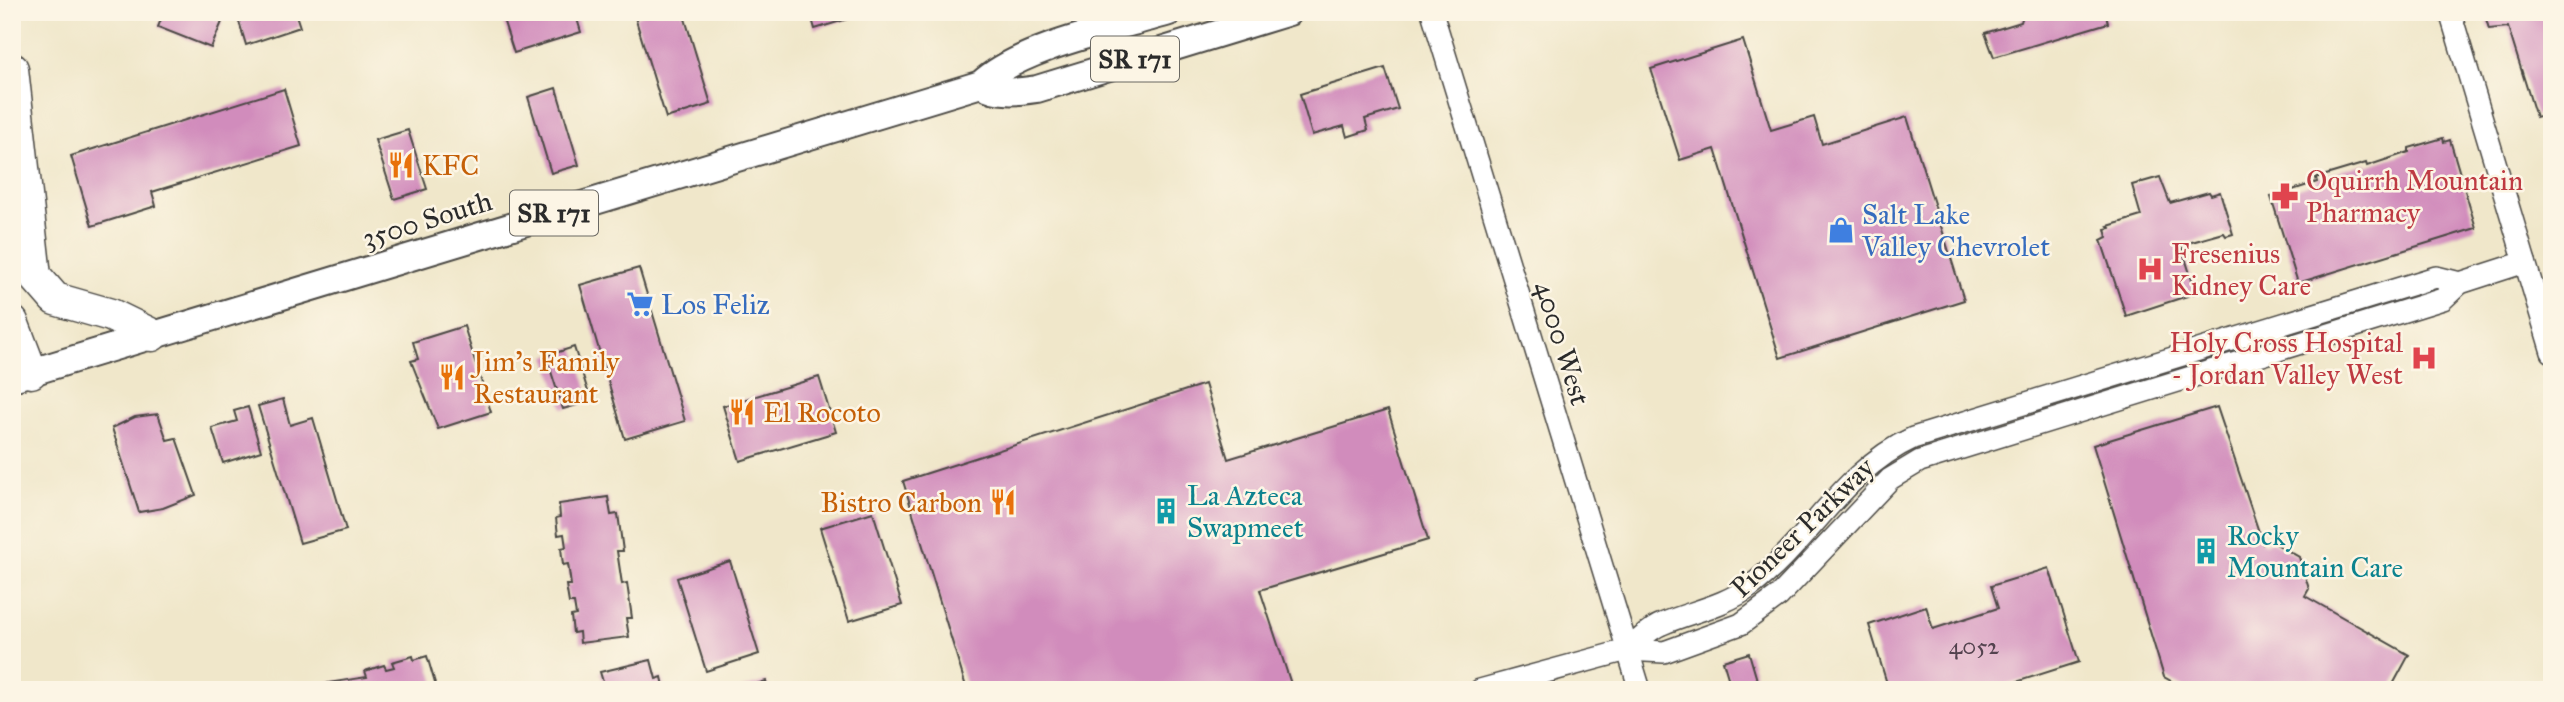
<svg xmlns="http://www.w3.org/2000/svg" width="2564" height="702" font-family="'IM FELL Great Primer',serif">
<style>
.building{fill:#d18cbc}
.lines{fill:none;stroke-linecap:round;stroke-linejoin:round}
.minor-casing{stroke:#494743;stroke-width:24}
.major-casing{stroke:#494743;stroke-width:30}
.highway-casing{stroke:#494743;stroke-width:35}
.minor{stroke:#fff;stroke-width:21}
.major{stroke:#fff;stroke-width:26}
.highway{stroke:#fff;stroke-width:32}
.labels{text-anchor:middle;stroke-width:5;stroke-linejoin:round;paint-order:stroke}
.number-label{font-size:24px;fill:#54434f}
.shield{fill:#fcf5e5;stroke:#6a6863;stroke-width:2}
.shield-label{font-size:26px;font-weight:bold;fill:#2b2b2b}
.food-label{font-size:28px;fill:#c56008;stroke:#fcf5e5;text-anchor:start}
.health-label{font-size:28px;fill:#be3a42;stroke:#fcf5e5;text-anchor:start}
.shop-label{font-size:28px;fill:#366cbe;stroke:#fcf5e5;text-anchor:start}
.street-label{font-size:28px;fill:#2b2b2b;stroke:#fcf5e5}
.culture-label{font-size:28px;fill:#0d838f;stroke:#fcf5e5;text-anchor:start}
</style>
<rect width="100%" height="100%" fill="#fcf5e5"/>
<filter id="ink" filterUnits="userSpaceOnUse"><feTurbulence type="fractalNoise" baseFrequency=".0143" numOctaves="2"/><feDisplacementMap in="SourceGraphic" scale="14" xChannelSelector="R" yChannelSelector="G"/><feConvolveMatrix kernelMatrix="1 2 1 2 8 2 1 2 1" color-interpolation-filters="sRGB"/></filter>
<filter id="wash" filterUnits="userSpaceOnUse"><feTurbulence type="fractalNoise" baseFrequency=".00686" numOctaves="4" result="noise"/><feDisplacementMap in="SourceGraphic" scale="28" xChannelSelector="R" yChannelSelector="G"/><feGaussianBlur stdDeviation="1.57" result="paint"/><feColorMatrix in="noise" values="0 0 0 0 0 0 0 0 0 0 0 0 0 0 0 0 0 1.4 0 .05"/><feComposite in="paint" operator="in"/></filter>
<g filter="url(#wash)">
<rect width="100%" height="100%" fill="#f0e7ca"/>
<g id="blocks">
<!-- building -->
<g class="building">
<path d="M164 12H198L222 22 211 48 158 27Z"/>
<path d="M255 12H295L300 27 246 45 238 18Z"/>
<path d="M575 12 581 32 514 53 501 13Z"/>
<path d="M649 12H683L711 104 666 118 635 17Z"/>
<path d="M810 12H867V13L815 29Z"/>
<path d="M2024 12H2105L2108 23 1994 57 1985 33 2021 22Z"/>
<path d="M2484 12H2552V112L2536 117 2508 27 2489 29Z"/>
<path d="M1743 40 1771 130 1814 117 1822 144 1907 117 1964 300 1780 358 1715 149 1680 160 1651 69Z"/>
<path d="M1385 68 1398 109 1365 119 1368 130 1347 137 1344 126 1312 135 1300 94Z"/>
<path d="M556 88 579 165 551 173 528 97Z"/>
<path d="M284 89 301 146 152 192 156 206 92 226 71 156Z"/>
<path d="M408 130 427 189 394 199 375 140Z"/>
<path d="M2443 138 2444 142 2450 140 2476 228 2298 283 2271 197 2317 182 2316 178 2366 163 2367 166 2409 152V148Z"/>
<path d="M2160 177 2170 203 2209 192 2211 195 2220 192 2233 234 2226 236 2224 233 2181 245 2196 293 2126 316 2101 240 2107 237 2105 229 2110 228 2108 226 2141 216 2132 185Z"/>
<path d="M639 268 685 421 625 439 580 285Z"/>
<path d="M464 326 491 412 438 429 411 361 418 359 413 342Z"/>
<path d="M574 347 591 401 563 409 546 356Z"/>
<path d="M819 377 836 432 740 461 723 406Z"/>
<path d="M1205 384 1228 459 1388 410 1428 540 1260 590 1291 684 1273 690H967L903 481Z"/>
<path d="M283 399 290 425 313 418 346 530 300 543 258 406Z"/>
<path d="M248 407 261 451 223 463 212 428 237 421 234 411Z"/>
<path d="M2217 407 2263 544 2271 541 2299 557 2309 589 2305 596 2409 655 2390 690H2187L2164 677 2093 445Z"/>
<path d="M158 414 167 440 176 438 196 495 163 508 139 512 112 428 135 417Z"/>
<path d="M608 497 611 515 618 514 623 551H617L622 584 627 583 632 618H626L629 637 580 643 579 632 573 633 571 616 576 615 574 603H569L566 585H571L568 564 563 565 561 548 566 547 564 534 558 535 556 518 560 517 559 504Z"/>
<path d="M873 512 902 605 849 621 820 528Z"/>
<path d="M730 561 759 654 706 671 677 578Z"/>
<path d="M2049 568 2079 662 1991 690H1889L1869 625 1926 606 1933 629 1998 608 1991 586Z"/>
<path d="M1749 653 1760 690H1712L1730 684 1723 661Z"/>
<path d="M413 656 414 660 427 656 437 690H330L328 683 367 677 365 671 384 665 386 669 394 667 392 662Z"/>
<path d="M651 660 656 679 662 677 665 690H600L599 686 604 685 600 672Z"/>
<path d="M766 681 769 690H741V689Z"/>
</g>
</g>
</g>
<g filter="url(#ink)">
<use href="#blocks" fill-opacity="0" stroke="#494743" stroke-width="2"/>
<g class="lines">
<!-- minor casing -->
<g class="minor-casing">
<g id="minor">
<path d="M1432 12 1640 690"/>
<path d="M2450 12 2552 352"/>
<path d="M1627 650C1638 642 1650 628 1662 624 1692 611 1723 607 1751 586 1810 541 1843 470 1913 438L2436 277 2460 283"/>
<path d="M1480 690 1627 650 1664 652 1741 624 1779 596 1890 479 1920 461 2443 299 2460 283 2525 262"/>
</g>
</g>
<!-- major casing -->
<g class="major-casing">
<g id="major">
<path d="M981 84C998 94 1017 92 1037 89L1289 12"/>
<path d="M12 378 981 84C1020 47 1116 28 1169 12"/>
</g>
</g>
<!-- highway casing -->
<g class="highway-casing">
<g id="highway">
<path d="M12 69 35 276 55 299 111 315 152 335"/>
<path d="M12 322 31 372"/>
</g>
</g>
<!-- minor -->
<use href="#minor" class="minor"/>
<!-- major -->
<use href="#major" class="major"/>
<!-- highway -->
<use href="#highway" class="highway"/>
</g>
</g>
<!-- icons -->
<defs>
<g id="restaurant-bare" transform="scale(2.1)"><path d="M-5-6h1v4h1v-4h1v4h1v-4h1v5L-1.5 .5V6h-2V.5L-5-1ZM5-6V6H3V1.5H1.5Q1.5-4 5-6Z" fill="#e8710a" stroke="#fcf5e5" stroke-width="2.5" paint-order="stroke"/></g>
<g id="pharmacy-bare" transform="scale(2.1)"><path d="M-2-6h4v4h4v4h-4v4h-4v-4h-4v-4h4Z" fill="#e0444e" stroke="#fcf5e5" stroke-width="2.5" paint-order="stroke"/></g>
<g id="shop-bare" transform="scale(2.1)"><path d="M-5-2.5h2.3a2.7 3.5 0 0 1 5.4 0H5L5.5 6h-11ZM-1.5-2.5h3a1.5 2.3 0 0 0-3 0Z" fill="#3f7fe0" stroke="#fcf5e5" stroke-width="2.5" paint-order="stroke"/></g>
<g id="hospital-bare" transform="scale(2.1)"><path d="M-5-5h3v3.5h4V-5h3V5h-3V1.5h-4V5h-3Z" fill="#e0444e" stroke="#fcf5e5" stroke-width="2.5" paint-order="stroke"/></g>
<g id="supermarket-bare" transform="scale(2.1)"><path d="M-6-5.5h2.5l.6 2H6L4.5 2H-2.5L-4.4-4H-6ZM-1.5 3.2a1.3 1.3 0 1 0 .1 0ZM3 3.2a1.3 1.3 0 1 0 .1 0Z" fill="#3f7fe0" stroke="#fcf5e5" stroke-width="2.5" paint-order="stroke"/></g>
<g id="building-bare" transform="scale(2.1)"><path d="M-4-6H4V6H1V3H-1V6H-4ZM-2.5-4.3h1.7v1.8h-1.7ZM.8-4.3h1.7v1.8H.8ZM-2.5-1h1.7V.8h-1.7ZM.8-1h1.7V.8H.8Z" fill="#0f9aa8" stroke="#fcf5e5" stroke-width="2.5" paint-order="stroke"/></g>
</defs>
<g fill-rule="evenodd">
<use href="#restaurant-bare" x="401" y="165"/>
<use href="#pharmacy-bare" x="2285" y="196"/>
<use href="#shop-bare" x="1841" y="230"/>
<use href="#hospital-bare" x="2150" y="269"/>
<use href="#supermarket-bare" x="640" y="304"/>
<use href="#hospital-bare" x="2424" y="358"/>
<use href="#restaurant-bare" x="452" y="377"/>
<use href="#restaurant-bare" x="742" y="412"/>
<use href="#restaurant-bare" x="1003" y="502"/>
<use href="#building-bare" x="1166" y="511"/>
<use href="#building-bare" x="2206" y="551"/>
</g>
<g class="labels">
<!-- number labels -->
<g class="number-label">
<text x="1974" y="654">4052</text>
</g>
<!-- shield labels -->
<g class="shield">
<rect x="1091" y="36.5" width="88" height="45" rx="5"/>
<rect x="510" y="190.5" width="88" height="45" rx="5"/>
</g>
<g class="shield-label">
<text x="1135" y="68">SR 171</text>
<text x="554" y="222">SR 171</text>
</g>
<!-- food labels -->
<g class="food-label">
<text x="422" y="175">KFC</text>
<text x="473" y="371">Jim's Family<tspan x="473" dy="32">Restaurant</tspan></text>
<text x="763" y="422">El Rocoto</text>
<text x="982" y="512" text-anchor="end">Bistro Carbon</text>
</g>
<!-- health labels -->
<g class="health-label">
<text x="2306" y="190">Oquirrh Mountain<tspan x="2306" dy="32">Pharmacy</tspan></text>
<text x="2171" y="263">Fresenius<tspan x="2171" dy="32">Kidney Care</tspan></text>
<text x="2403" y="352" text-anchor="end">Holy Cross Hospital<tspan x="2403" dy="32">- Jordan Valley West</tspan></text>
</g>
<!-- shop labels -->
<g class="shop-label">
<text x="1862" y="224">Salt Lake<tspan x="1862" dy="32">Valley Chevrolet</tspan></text>
<text x="661" y="314">Los Feliz</text>
</g>
<!-- street labels -->
<g class="street-label">
<text transform="translate(427 219) rotate(-17)" y="10">3500 South</text>
<text transform="translate(1563 343) rotate(73)" y="10">4000 West</text>
<text transform="translate(1802 527) rotate(-44)" y="10">Pioneer Parkway</text>
</g>
<!-- culture labels -->
<g class="culture-label">
<text x="1187" y="505">La Azteca<tspan x="1187" dy="32">Swapmeet</tspan></text>
<text x="2227" y="545">Rocky<tspan x="2227" dy="32">Mountain Care</tspan></text>
</g>
</g>
<!-- margin -->
<rect width="2564" height="702" fill="none" stroke="#fcf5e5" stroke-width="42"/>
</svg>
